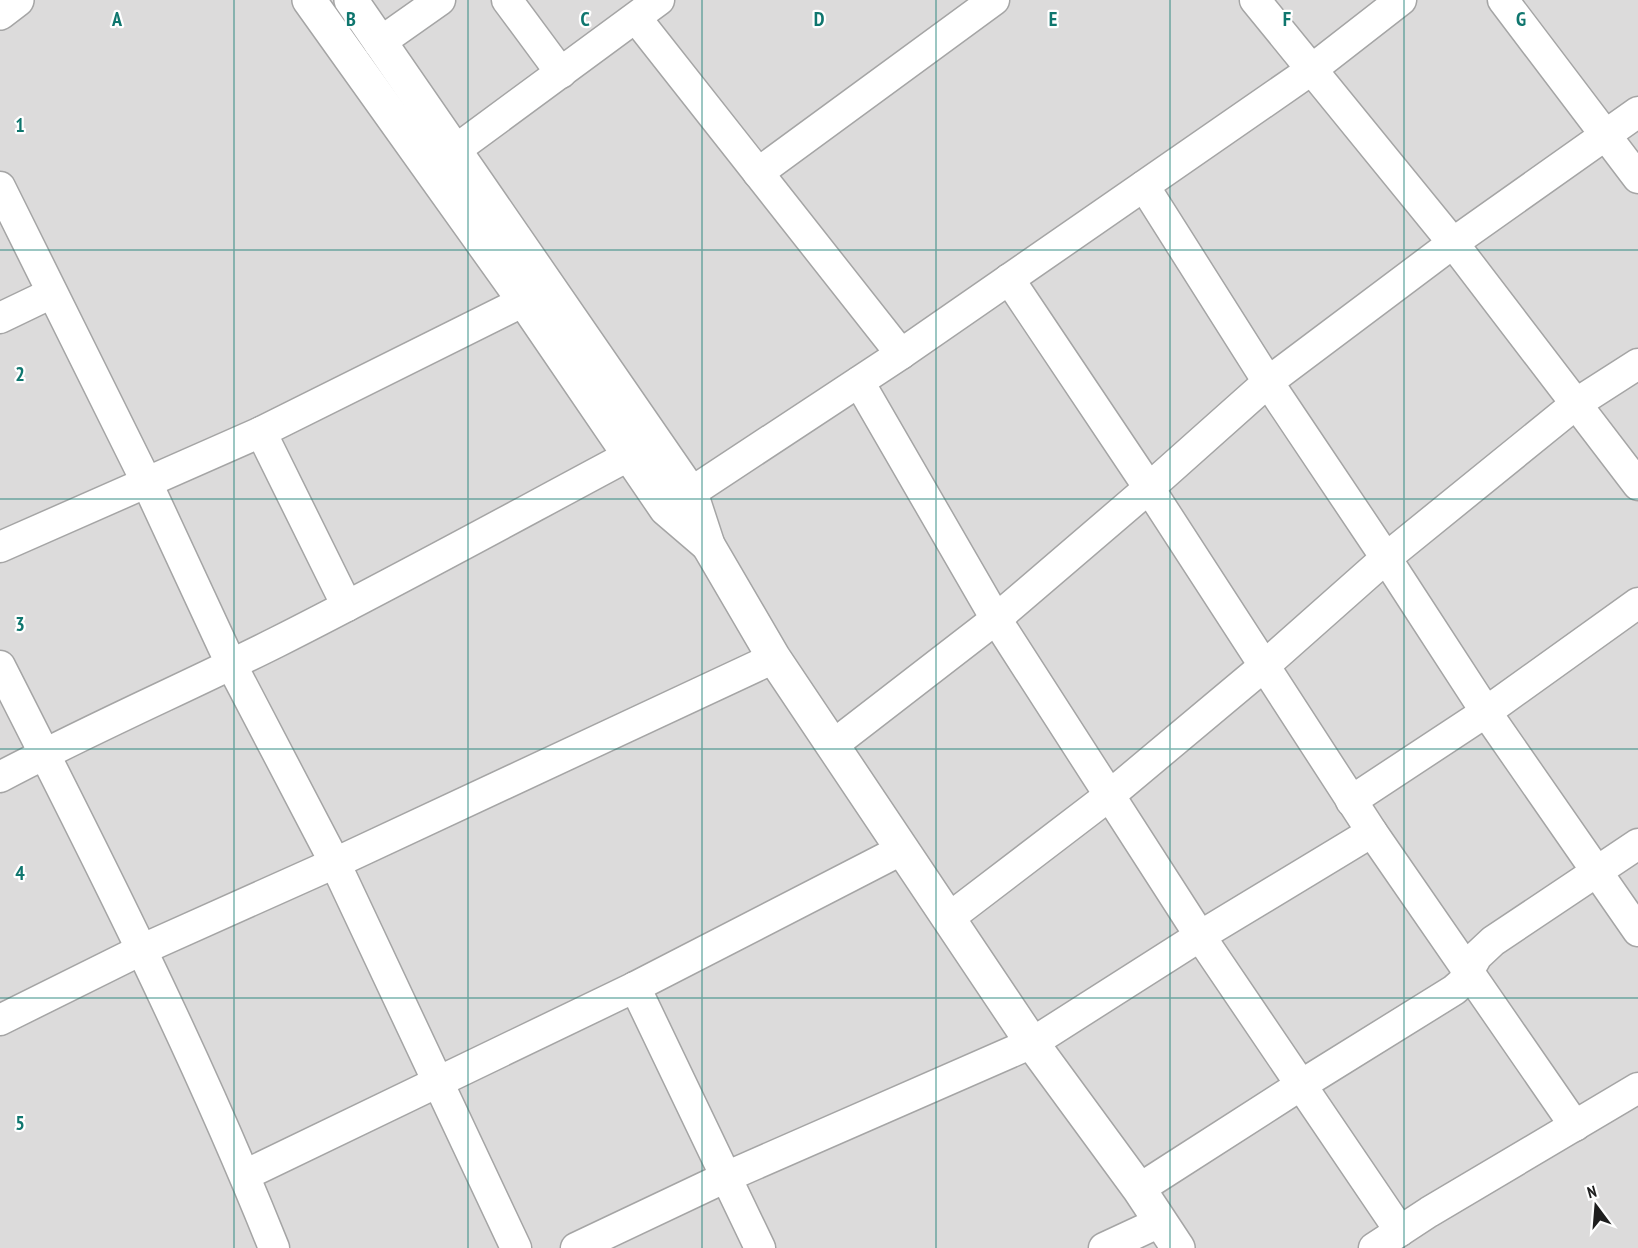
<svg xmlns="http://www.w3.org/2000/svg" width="1638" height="1248" font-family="'PT Sans Narrow',sans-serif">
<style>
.residential{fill:#dcdbdb}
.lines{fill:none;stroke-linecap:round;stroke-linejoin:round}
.minor-casing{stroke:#a5a5a5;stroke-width:33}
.tertiary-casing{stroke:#a5a5a5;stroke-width:36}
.minor{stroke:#fff;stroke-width:30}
.tertiary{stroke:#fff;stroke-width:33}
.grid{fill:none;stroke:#0f766e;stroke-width:1.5;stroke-opacity:0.55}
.grid-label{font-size:20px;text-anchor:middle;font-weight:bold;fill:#0f766e;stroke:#fff;stroke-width:4.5;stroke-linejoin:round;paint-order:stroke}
</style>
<rect width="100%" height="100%" fill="#efede4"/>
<!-- residential -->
<rect class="residential" x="0" y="0" width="1638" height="1248"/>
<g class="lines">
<!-- minor casing -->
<g class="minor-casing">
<g id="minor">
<path d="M507 0 561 73"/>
<path d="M1255 0 1453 243 1638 485"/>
<path d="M1503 0 1638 178"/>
<path d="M636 18 901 354"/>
<path d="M379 43 440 0"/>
<path d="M454 151 659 0"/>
<path d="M758 173 994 0"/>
<path d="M1144 186 1268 382 1386 558 1486 712 1638 931"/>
<path d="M0 187 147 483 231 664 335 863 516 1248"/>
<path d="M1009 279 1149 488 1372 832 1575 1126"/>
<path d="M0 318 52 293"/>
<path d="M859 382 996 619 1200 936 1400 1231"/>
<path d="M261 432 524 301"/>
<path d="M672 505 901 354 1311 70 1401 0"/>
<path d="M0 547 261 432 347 606"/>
<path d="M0 666C97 857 194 1048 274 1248"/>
<path d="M833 745 996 619 1149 488 1268 382 1453 243 1638 112"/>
<path d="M0 777C90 729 185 688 277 642 396 582 512 518 630 455"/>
<path d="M1351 801 1486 712 1638 603"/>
<path d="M949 918 1110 795 1263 667 1386 558 1577 403 1638 364"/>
<path d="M635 987 760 1248"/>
<path d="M0 1020 143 949 335 863 774 658"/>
<path d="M245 1175 635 987 903 849"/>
<path d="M1139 1189 1301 1085 1454 990 1462 983 1477 956 1493 941 1638 844"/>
<path d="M576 1248 726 1177 1032 1043 1200 936 1372 832"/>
<path d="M1104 1248 1160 1222"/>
<path d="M1374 1248 1429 1212 1638 1088"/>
</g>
</g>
<!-- tertiary casing -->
<g class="tertiary-casing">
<g id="tertiary">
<path d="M309 0 524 301 666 509 708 545"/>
<path d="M351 0 691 493 708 545 774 658 1032 1043 1139 1189 1178 1248"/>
<path d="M0 13 17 0"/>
</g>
</g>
<!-- minor -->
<use href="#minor" class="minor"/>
<!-- tertiary -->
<use href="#tertiary" class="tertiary"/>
</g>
<!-- grid -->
<path class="grid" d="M234 0V1248M468 0V1248M702 0V1248M936 0V1248M1170 0V1248M1404 0V1248M0 250H1638M0 499H1638M0 749H1638M0 998H1638"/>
<g class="grid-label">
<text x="117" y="26">A</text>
<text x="351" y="26">B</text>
<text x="585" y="26">C</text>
<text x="819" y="26">D</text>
<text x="1053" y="26">E</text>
<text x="1287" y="26">F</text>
<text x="1521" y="26">G</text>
<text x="20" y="132">1</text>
<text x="20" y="381">2</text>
<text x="20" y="631">3</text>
<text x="20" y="880">4</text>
<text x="20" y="1130">5</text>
</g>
<!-- north arrow -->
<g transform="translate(1596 1206) rotate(344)" stroke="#ffffff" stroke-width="4.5" paint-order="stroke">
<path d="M0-4.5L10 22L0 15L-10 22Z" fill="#1e1e1e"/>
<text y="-9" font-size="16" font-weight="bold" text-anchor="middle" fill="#1e1e1e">N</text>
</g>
</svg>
